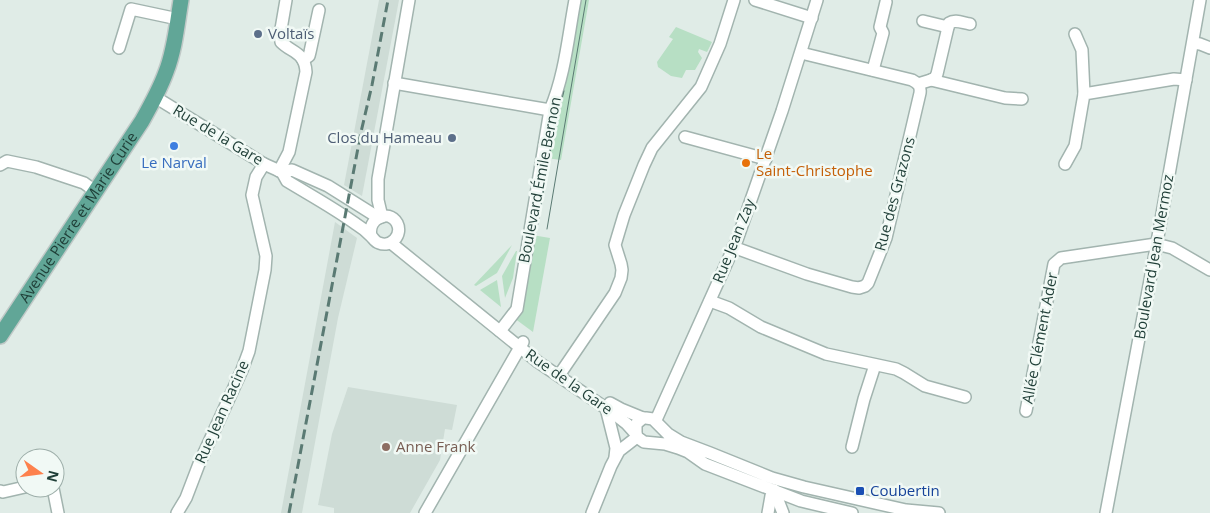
<svg xmlns="http://www.w3.org/2000/svg" width="1210" height="513" font-family="'Open Sans',sans-serif">
<style>
.built{fill:#cedcd6}
.green{fill:#b7dfc4}
.lines{fill:none;stroke-linecap:round;stroke-linejoin:round}
.minor-casing{stroke:#a2b4af;stroke-width:14}
.major-casing{stroke:#c0c9c7;stroke-width:18}
.minor{stroke:#fff;stroke-width:11}
.major{stroke:#61a697;stroke-width:15}
.tram{stroke:#5a7a73;stroke-width:1}
.rail{stroke:#5a7a73;stroke-width:3;stroke-dasharray:10 5;stroke-linecap:butt}
.service-dot{fill:#5c6f8a;stroke:#f1f9f5;stroke-width:2}
.shop-dot{fill:#3f7fe0;stroke:#f1f9f5;stroke-width:2}
.food-dot{fill:#e8710a;stroke:#f1f9f5;stroke-width:2}
.education-dot{fill:#8d6e63;stroke:#f1f9f5;stroke-width:2}
.transit-dot{fill:#1a4fb4;stroke:#f1f9f5;stroke-width:2}
.labels{text-anchor:middle;stroke-width:5;stroke-linejoin:round;paint-order:stroke}
.service-label{font-size:15px;fill:#4e5e75;stroke:#f1f9f5;text-anchor:start}
.street-label{font-size:15px;fill:#1f3e37;stroke:#f1f9f5}
.food-label{font-size:15px;fill:#c56008;stroke:#f1f9f5;text-anchor:start}
.shop-label{font-size:15px;fill:#366cbe;stroke:#f1f9f5}
.education-label{font-size:15px;fill:#785e54;stroke:#f1f9f5;text-anchor:start}
.transit-label{font-size:15px;fill:#164399;stroke:#f1f9f5;text-anchor:start}
</style>
<rect width="100%" height="100%" fill="#e0ece7"/>
<!-- built -->
<g class="built">
<path d="M379 0H399L362 196 344 185Z"/>
<path d="M335 222 357 238 338 318 302 513H281Z"/>
<path d="M348 387 457 405 452 430 445 429 440 460 410 513H334V508L318 505 332 434Z"/>
</g>
<!-- green -->
<g class="green">
<path d="M579 0H589L561 160 546 158 551 133 566 76Z"/>
<path d="M676 27 712 42 707 52 699 49 698 52 702 58 695 70H686L682 78 671 76 658 67 657 62 673 39 669 37Z"/>
<path d="M532 235 550 238 533 332 514 318Z"/>
<path d="M512 245 497 273 476 286 474 285Z"/>
<path d="M516 251H517L513 278 505 298 502 276Z"/>
<path d="M497 280 501 307 480 290Z"/>
</g>
<g class="lines">
<!-- minor casing -->
<g class="minor-casing">
<g id="minor">
<path d="M755 0 812 18"/>
<path d="M923 21 948 27"/>
<path d="M1075 34 1082 50 1084 94"/>
<path d="M1193 43 1200 44 1210 48"/>
<path d="M119 48 131 9 178 19"/>
<path d="M303 60 309 56 310 52 319 10"/>
<path d="M873 70 883 33 880 27 886 2"/>
<path d="M931 80 935 78 937 74 949 23C955 19 963 23 970 24"/>
<path d="M394 83 550 110"/>
<path d="M918 84 931 80 1005 98 1022 99"/>
<path d="M155 97 264 164 282 172 287 181C310 195 334 208 356 224 361 227 366 231 371 236 374 239 375 242 379 243 391 248 403 235 397 223 388 208 367 219 371 236"/>
<path d="M685 137 766 159"/>
<path d="M1065 164 1075 146 1084 94 1174 79 1186 80"/>
<path d="M0 165 7 161 36 167 84 183 95 191"/>
<path d="M279 171 289 152 306 72C305 52 292 53 281 42L280 35 286 0"/>
<path d="M282 172 292 170 328 186 379 218"/>
<path d="M382 217 378 200V179L409 0"/>
<path d="M391 243 538 362 613 413 627 424 636 434"/>
<path d="M733 247 807 274 852 287 859 288 865 286 868 283 886 238 920 93C921 86 918 83 912 80L801 53"/>
<path d="M710 301 729 308 761 327 826 354 896 369 904 373 925 386 965 397"/>
<path d="M500 331 517 309 550 110C565 75 568 37 575 0"/>
<path d="M562 371 615 293 621 278 622 270 621 264 615 245 624 215 644 165 652 148 701 87 720 44 734 0"/>
<path d="M610 403 621 409 643 418"/>
<path d="M606 408 616 448 615 457"/>
<path d="M1026 411 1054 264 1061 258 1156 244 1172 248 1210 270"/>
<path d="M656 420 737 240 782 111 817 0"/>
<path d="M852 447 864 399 875 365"/>
<path d="M53 488 58 513"/>
<path d="M774 490 783 513"/>
<path d="M0 491 3 492 25 487"/>
<path d="M177 513 186 498 199 464 242 370 249 351 265 270 266 256 252 195 256 177 264 164"/>
<path d="M425 513 523 342"/>
<path d="M592 513 611 466 619 451 637 437"/>
<path d="M768 513 771 496 774 490"/>
<path d="M852 513 801 501 705 464 688 452 678 448 665 444 644 442 637 437 636 434V426L637 423 643 418H646L653 419 668 434 681 442 710 453 772 478 804 487 906 510 939 513"/>
<path d="M1106 513 1154 259 1200 0"/>
</g>
</g>
<!-- major casing -->
<g class="major-casing">
<g id="major">
<path id="s1" d="M0 336 142 121C151 105 160 89 166 72 175 49 177 24 181 0"/>
</g>
</g>
<!-- minor -->
<use href="#minor" class="minor"/>
<!-- major -->
<use href="#major" class="major"/>
<!-- tram -->
<g class="tram">
<path d="M537 228 553 136 564 91"/>
<path d="M547 229 586 0"/>
</g>
<!-- rail -->
<path class="rail" d="M289 513 361 132 372 85 388 0"/>
</g>
<!-- markers -->
<g class="service-dot">
<circle cx="258" cy="34" r="5"/>
<circle cx="452" cy="138" r="5"/>
</g>
<circle class="shop-dot" cx="174" cy="146" r="5"/>
<circle class="food-dot" cx="746" cy="163" r="5"/>
<circle class="education-dot" cx="386" cy="447" r="5"/>
<rect class="transit-dot" x="855" y="486" width="10" height="10" rx="2.5"/>
<g class="labels">
<!-- service labels -->
<g class="service-label">
<text x="268" y="39">Voltaïs</text>
<text x="442" y="143" text-anchor="end">Clos du Hameau</text>
</g>
<!-- street labels -->
<g class="street-label">
<text transform="translate(218 135) rotate(31)" y="5">Rue de la Gare</text>
<text transform="translate(540 180) rotate(-79)" y="5">Boulevard Émile Bernon</text>
<text transform="translate(895 194) rotate(-75)" y="5">Rue des Grazons</text>
<text dy="5" stroke="none"><textPath href="#s1" startOffset="142">Avenue Pierre et Marie Curie</textPath></text>
<text transform="translate(734 241) rotate(-68)" y="5">Rue Jean Zay</text>
<text transform="translate(1154 257) rotate(-80)" y="5">Boulevard Jean Mermoz</text>
<text transform="translate(1040 338) rotate(-79)" y="5">Allée Clément Ader</text>
<text transform="translate(569 382) rotate(35)" y="5">Rue de la Gare</text>
<text transform="translate(222 412) rotate(-66)" y="5">Rue Jean Racine</text>
</g>
<!-- food labels -->
<g class="food-label">
<text x="756" y="159">Le<tspan x="756" dy="17">Saint-Christophe</tspan></text>
</g>
<!-- shop labels -->
<g class="shop-label">
<text x="174" y="168">Le Narval</text>
</g>
<!-- education labels -->
<g class="education-label">
<text x="396" y="452">Anne Frank</text>
</g>
<!-- transit labels -->
<g class="transit-label">
<text x="870" y="496">Coubertin</text>
</g>
</g>
<!-- north arrow -->
<g transform="translate(40 473) rotate(104)"><circle r="24" fill="#f1f9f5" stroke="#9daea9"/>
<path d="M0-4L9 19L0 12L-9 19Z" fill="#fd814d"/>
<text y="-8" font-size="14" font-weight="bold" text-anchor="middle" fill="#1f3e37">N</text>
</g>
</svg>
